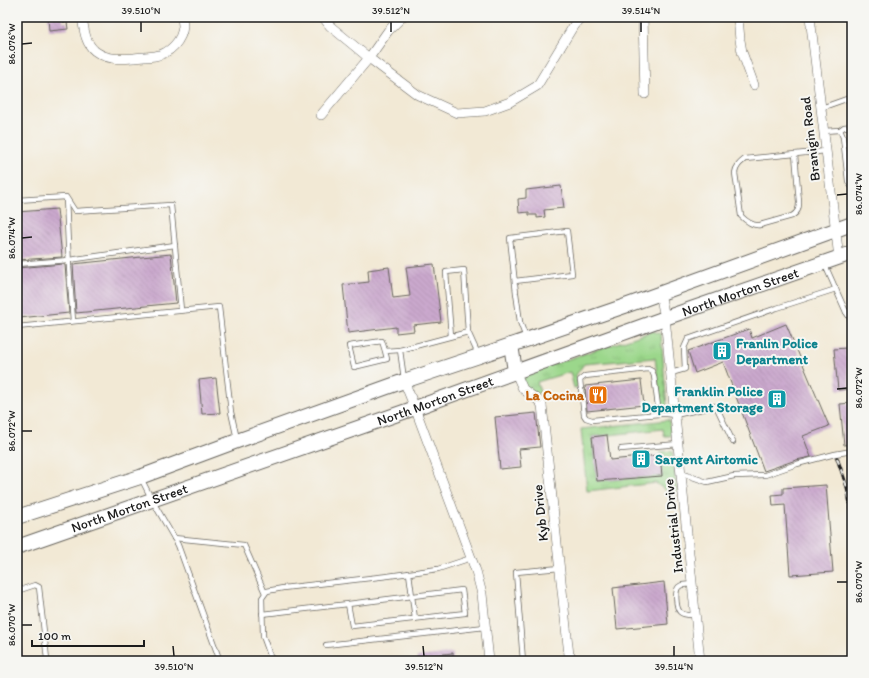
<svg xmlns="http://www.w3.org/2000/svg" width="869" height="678" font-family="Itim,sans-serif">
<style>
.grass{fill:url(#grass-tufts);stroke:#5c7a54}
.building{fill:url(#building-back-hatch)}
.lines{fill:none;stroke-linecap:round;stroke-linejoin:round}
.lane-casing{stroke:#67645d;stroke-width:6}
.street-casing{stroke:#67645d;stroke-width:10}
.primary-casing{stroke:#67645d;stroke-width:16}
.lane{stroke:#fff;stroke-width:4.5}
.street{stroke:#fff;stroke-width:9}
.primary{stroke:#fff;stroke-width:14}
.rail-casing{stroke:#1c1c1c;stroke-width:3.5}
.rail{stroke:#f6f6f2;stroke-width:2;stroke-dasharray:6;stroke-linecap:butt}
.ticks{fill:none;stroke:#1c1c1c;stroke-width:1.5}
.labels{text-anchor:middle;stroke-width:4;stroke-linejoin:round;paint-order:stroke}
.street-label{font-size:14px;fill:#1c1c1c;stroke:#f6f6f2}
.culture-label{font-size:14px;font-weight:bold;fill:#0d838f;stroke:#f6f6f2;text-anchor:start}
.food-label{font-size:14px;font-weight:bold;fill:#c56008;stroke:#f6f6f2;text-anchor:end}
.neatline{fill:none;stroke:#1c1c1c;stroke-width:1.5}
.ticks-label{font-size:10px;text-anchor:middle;fill:#1c1c1c}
</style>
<defs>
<pattern id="grass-tufts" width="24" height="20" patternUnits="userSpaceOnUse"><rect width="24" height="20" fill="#9bd78b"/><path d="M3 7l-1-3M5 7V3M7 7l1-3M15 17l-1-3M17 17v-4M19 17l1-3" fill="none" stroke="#85b877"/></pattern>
<pattern id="building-back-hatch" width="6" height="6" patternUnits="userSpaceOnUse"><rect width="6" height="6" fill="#caa8cd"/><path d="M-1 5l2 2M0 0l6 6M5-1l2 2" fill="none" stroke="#ad90af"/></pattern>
</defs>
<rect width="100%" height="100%" fill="#f6f6f2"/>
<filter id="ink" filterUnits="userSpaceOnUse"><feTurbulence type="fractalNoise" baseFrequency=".025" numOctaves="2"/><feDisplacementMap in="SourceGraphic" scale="8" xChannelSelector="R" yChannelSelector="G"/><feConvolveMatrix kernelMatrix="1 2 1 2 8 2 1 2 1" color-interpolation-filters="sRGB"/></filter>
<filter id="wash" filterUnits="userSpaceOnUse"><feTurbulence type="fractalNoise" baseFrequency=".012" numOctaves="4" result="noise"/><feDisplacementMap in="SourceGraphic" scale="16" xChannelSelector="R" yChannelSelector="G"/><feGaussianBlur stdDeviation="0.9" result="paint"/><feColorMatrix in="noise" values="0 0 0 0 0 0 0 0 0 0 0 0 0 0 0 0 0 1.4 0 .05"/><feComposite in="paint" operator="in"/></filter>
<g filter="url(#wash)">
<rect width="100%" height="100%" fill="#f2e9d5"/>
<!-- grass -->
<g class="grass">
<path d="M653 331 661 334 667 407H661L655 358 584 364 576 375 578 387 574 388 570 372 537 382 540 392 536 394 523 387 521 379 526 373Z"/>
<path d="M669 420 671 436H664L663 429 592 437 597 481 662 476 660 452 672 451 677 492 669 493 656 483 587 491 581 429Z"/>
</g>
<g id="blocks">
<!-- building -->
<g class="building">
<path d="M48 17H63V22H67L68 29 49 31Z"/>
<path d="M561 186 564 208 544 210 545 217 537 218V215H529V212L519 213 518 199 526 198V190Z"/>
<path d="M57 209 62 257 17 260V212Z"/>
<path d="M171 254 176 303 76 313 73 264Z"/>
<path d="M63 264 65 265 69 313 19 318 17 297V268Z"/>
<path d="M434 264 441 322 413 325 414 331 396 333V327L348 333 343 285 369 282 368 270 389 267 393 298 410 296 406 267Z"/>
<path d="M786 324 829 426 803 436 811 457 796 460 764 471 723 362 695 373 688 351 749 329 752 338Z"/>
<path d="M846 348 850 389 838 390 834 349Z"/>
<path d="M216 378 220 413 202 414 199 380Z"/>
<path d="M641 380 644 405 587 411 585 386Z"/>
<path d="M852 403V444L844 445 840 404Z"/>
<path d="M536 413 540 447 519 449 521 467 500 469 495 417Z"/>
<path d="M607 435 610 460 660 455 662 476 597 481 592 437Z"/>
<path d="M826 485 833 572 790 575 785 505 773 506 772 495 783 494V488Z"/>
<path d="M664 582 668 624 617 629 613 588Z"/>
<path d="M17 643H21L23 661H17Z"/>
<path d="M453 653V661H417V657Z"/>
</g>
</g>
</g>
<g filter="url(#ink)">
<use href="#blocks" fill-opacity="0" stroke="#67645d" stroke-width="1"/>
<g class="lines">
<!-- lane casing -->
<g class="lane-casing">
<g id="lane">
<path d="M821 108 852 97"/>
<path d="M840 130 843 137 848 181 850 185H852"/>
<path d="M823 131 840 130 844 127 852 126"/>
<path d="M795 154 799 202C799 209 798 212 792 216L760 225C753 226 746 221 741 216L735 173C736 166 740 163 745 159L826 151"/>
<path d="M66 198 69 267 73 321"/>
<path d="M17 200 66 197 75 211 171 205 181 310"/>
<path d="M17 264 69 260 175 245"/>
<path d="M825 265 846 312 852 311"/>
<path d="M515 281 572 274 567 231 510 238 516 293 520 322 526 338"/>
<path d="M846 312 852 321"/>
<path d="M17 327 219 307 231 412 237 439"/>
<path d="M468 332 478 354"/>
<path d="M385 351 387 359 354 367 349 346 382 341 385 351 400 350"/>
<path d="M671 373 685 369 684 348 688 339 777 308 836 289"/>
<path d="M404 379 400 350 468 332 464 270 446 272 451 336"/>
<path d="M659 414 654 376 652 371 648 369 585 376 580 380 584 415 586 418 592 420 659 414H666L675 415 716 406 733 442"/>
<path d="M621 449 678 444"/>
<path d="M681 473 707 482 734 476 765 475 797 464 835 454 852 451"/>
<path d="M141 478 152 500 178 545 220 661"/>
<path d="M174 538 244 545 265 593"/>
<path d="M409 573 415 619"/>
<path d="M693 584C689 585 683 584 680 586 674 588 676 608 680 612 684 616 691 615 696 615"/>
<path d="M17 591 35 585 39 587 47 659"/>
<path d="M262 614 348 604 352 626 465 613 462 590 348 604"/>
<path d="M326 645 485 627"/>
<path d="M272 661 263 636 262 598 267 591 283 588 388 576 438 569 471 558"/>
<path d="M523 661 516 572 560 568"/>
</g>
</g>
<!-- street casing -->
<g class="street-casing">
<g id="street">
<path d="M82 17C84 29 85 43 95 51 107 60 120 59 134 58 141 57 148 57 155 56 169 54 182 41 183 26 183 23 182 20 182 17"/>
<path d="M323 17 330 26 369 58 418 95 457 113 485 111 510 102 537 86 574 25 581 17"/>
<path d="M643 17 645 94"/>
<path d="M738 17 740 40 742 52 754 85"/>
<path d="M810 17 839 258"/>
<path d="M321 115 369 58 388 31 402 17"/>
<path d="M660 293 665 318 700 661"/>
<path d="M515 371 523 389 539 401 542 405 569 655 575 661"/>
<path d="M404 381 415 408 476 571 482 594 489 661"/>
</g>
</g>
<!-- primary casing -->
<g class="primary-casing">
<g id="primary">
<path d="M511 345 515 371"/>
<path d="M17 517 140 477 237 441 404 381 479 356 625 306 852 224"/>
<path id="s1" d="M17 547 415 408 665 318 852 253"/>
</g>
</g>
<!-- lane -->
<use href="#lane" class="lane"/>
<!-- street -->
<use href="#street" class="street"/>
<!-- primary -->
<use href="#primary" class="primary"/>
<!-- rail casing -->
<g class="rail-casing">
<path id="rail" d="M837 458 847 487 852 514"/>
</g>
<!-- rail -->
<use href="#rail" class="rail"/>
</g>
</g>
<!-- ticks -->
<path class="ticks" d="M141 22V32M391 22V32M641 22V32M22 44 32 43M837 195 847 194M22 238 32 237M837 389 847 388M22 431H32M837 582H847M22 625H32M173 646 174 656M423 646 424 656M674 646V656"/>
<!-- icons -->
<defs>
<g id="building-square" transform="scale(1)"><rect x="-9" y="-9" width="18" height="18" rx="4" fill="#0f9aa8" stroke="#f6f6f2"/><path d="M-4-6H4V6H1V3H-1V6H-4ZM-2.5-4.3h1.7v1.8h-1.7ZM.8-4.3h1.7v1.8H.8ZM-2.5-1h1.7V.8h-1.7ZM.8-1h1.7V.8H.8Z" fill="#fff"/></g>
<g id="restaurant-square" transform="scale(1)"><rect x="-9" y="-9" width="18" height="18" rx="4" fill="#e8710a" stroke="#f6f6f2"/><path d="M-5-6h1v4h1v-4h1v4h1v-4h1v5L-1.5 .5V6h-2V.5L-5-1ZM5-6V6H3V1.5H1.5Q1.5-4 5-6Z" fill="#fff"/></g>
</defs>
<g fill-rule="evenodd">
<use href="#building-square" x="722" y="351"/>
<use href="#restaurant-square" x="598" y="395"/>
<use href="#building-square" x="777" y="399"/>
<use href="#building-square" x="641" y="459"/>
</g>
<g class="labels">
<!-- street labels -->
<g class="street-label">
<text transform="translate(810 139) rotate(-97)" y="5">Branigin Road</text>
<text dy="5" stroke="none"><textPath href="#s1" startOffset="767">North Morton Street</textPath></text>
<text dy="5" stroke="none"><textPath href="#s1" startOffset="443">North Morton Street</textPath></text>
<text dy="5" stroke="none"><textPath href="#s1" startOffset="119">North Morton Street</textPath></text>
<text transform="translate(540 513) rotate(-96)" y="5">Kyb Drive</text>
<text transform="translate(673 526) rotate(-96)" y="5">Industrial Drive</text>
</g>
<!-- culture labels -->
<g class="culture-label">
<text x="736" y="348">Franlin Police<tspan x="736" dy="16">Department</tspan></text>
<text x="763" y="396" text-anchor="end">Franklin Police<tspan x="763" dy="16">Department Storage</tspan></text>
<text x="655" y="464">Sargent Airtomic</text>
</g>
<!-- food labels -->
<g class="food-label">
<text x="584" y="400">La Cocina</text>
</g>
</g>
<!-- margin -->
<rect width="869" height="678" fill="none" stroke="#f6f6f2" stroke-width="44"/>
<!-- scale -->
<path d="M32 640v6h112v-6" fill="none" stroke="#1c1c1c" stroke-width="2"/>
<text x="38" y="640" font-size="12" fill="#1c1c1c" stroke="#f6f6f2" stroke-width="3" paint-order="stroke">100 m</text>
<rect x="22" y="22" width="825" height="634" class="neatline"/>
<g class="ticks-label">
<text x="141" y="14">39.510°N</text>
<text x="391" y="14">39.512°N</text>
<text x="641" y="14">39.514°N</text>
<text transform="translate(11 44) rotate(-90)" y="4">86.076°W</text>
<text transform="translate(858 194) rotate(-90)" y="4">86.074°W</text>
<text transform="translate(11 238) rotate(-90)" y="4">86.074°W</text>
<text transform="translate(858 388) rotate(-90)" y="4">86.072°W</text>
<text transform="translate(11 431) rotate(-90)" y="4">86.072°W</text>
<text transform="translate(858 582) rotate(-90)" y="4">86.070°W</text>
<text transform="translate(11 625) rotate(-90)" y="4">86.070°W</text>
<text x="174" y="670">39.510°N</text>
<text x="424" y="670">39.512°N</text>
<text x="674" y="670">39.514°N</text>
</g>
</svg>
